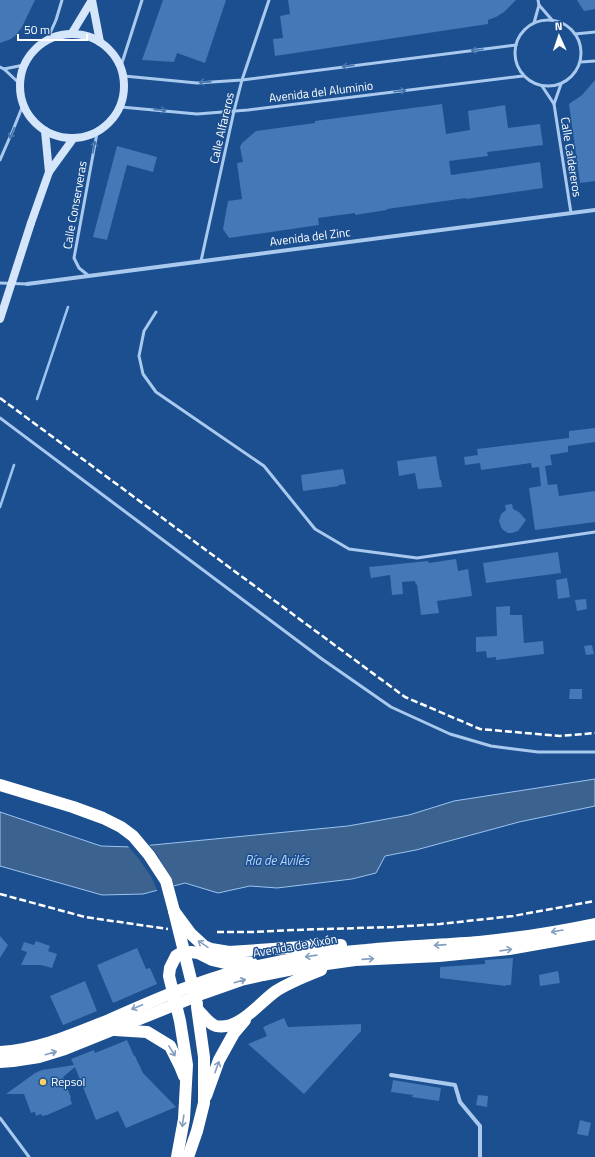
<svg xmlns="http://www.w3.org/2000/svg" width="595" height="1157" font-family="'Titillium Web',sans-serif">
<style>
.water{fill:#3c6290;stroke:#9cc4f0}
.pier{fill:#1b4f8f}
.lines{fill:none;stroke-linecap:round;stroke-linejoin:round}
.stream{stroke:#9cc4f0;stroke-width:2.5}
.building{fill:#4478b7}
.lane{stroke:#a9c9ee;stroke-width:3}
.street{stroke:#a9c9ee;stroke-width:4}
.secondary{stroke:#d6e6fa;stroke-width:8}
.highway{stroke:#fff;stroke-width:12}
.rail{stroke:#fff;stroke-width:2.5;stroke-dasharray:7 3;stroke-linecap:butt}
.secondary-bridge{stroke:#d6e6fa;stroke-width:8}
.highway-bridge{stroke:#fff;stroke-width:12}
.oneway{stroke:#4674ac}
.oneway2{stroke:#829ec1}
.poi-dot{fill:#ffd166;stroke:#1b4f8f;stroke-width:1.5}
.labels{text-anchor:middle;stroke-width:3;stroke-linejoin:round;paint-order:stroke}
.street-label{font-size:12px;fill:#fff;stroke:#1b4f8f}
.poi-label{font-size:12px;fill:#fff;stroke:#1b4f8f;text-anchor:start}
.water-label{font-size:13px;font-style:italic;fill:#b5d3f5;stroke:#1b4f8f}
</style>
<rect width="100%" height="100%" fill="#1b4f8f"/>
<!-- water -->
<path class="water" d="M595 779V806L519 822 416 850 385 856 376 873 352 879 277 888 250 886 218 893 185 883 143 894 102 895 0 866V812L101 846 132 847 348 826 409 815 454 801Z"/>
<!-- pier -->
<path class="pier" d="M148 843 158 856 169 875 175 888 158 893 152 878 139 859 127 845Z"/>
<g class="lines">
<!-- stream -->
<g class="stream">
<path d="M37 399 68 307"/>
<path d="M0 507 14 465"/>
</g>
</g>
<!-- building -->
<g class="building">
<path d="M0 0H35L22 27 16 35 11 39 0 43Z"/>
<path d="M163 0H226L205 63 177 53 174 62 142 60Z"/>
<path d="M288 0H516L504 12 496 17 488 20V24L275 56 273 39 283 38 280 16 290 14Z"/>
<path d="M577 0H595V9L584 11Z"/>
<path d="M595 80V181L580 183 569 104 582 95Z"/>
<path d="M442 104 446 134 470 130 468 111 505 105 508 128 540 124 543 145 487 152 488 156 449 161 451 175 540 162 543 188 466 199V198L387 209V210L355 215V213L318 218 319 225 229 238 223 229 228 201 242 199 237 163 243 162 240 147 242 143 256 131 315 123V121Z"/>
<path d="M117 146 157 157 153 172 127 165 107 240 93 237Z"/>
<path d="M595 428V442L568 446V452L550 455 552 465 545 466 548 485 557 484 559 496 595 491V522L535 530 529 488 541 486 539 467 532 468 531 463 481 470 480 463 465 465 464 457 478 455 477 449 569 438V431Z"/>
<path d="M436 456 440 480H441L442 487 418 489 415 473 399 476 397 461Z"/>
<path d="M343 469 346 484 338 485 339 486 303 491 301 475Z"/>
<path d="M512 504 513 509 519 512 526 520 518 531 512 533H508L503 530 501 527 499 521 501 514 506 510 505 505Z"/>
<path d="M558 552 561 573 486 583 483 563Z"/>
<path d="M456 559 458 571 468 569 472 596 437 601 439 613 421 615 417 584 416 585 415 581 402 582 403 594 392 595 390 575 371 578 369 567 428 561 429 563Z"/>
<path d="M567 578 570 597 558 599 556 580Z"/>
<path d="M586 599 587 609 577 611 575 600Z"/>
<path d="M510 606V615H522L524 643 543 641 544 654 496 660V657L487 658 486 651 476 652V637L497 636 496 607Z"/>
<path d="M592 645 594 654 586 655 584 646Z"/>
<path d="M570 689H582V699H569Z"/>
<path d="M0 936 8 945 0 958Z"/>
<path d="M36 941 50 946 48 951 57 954 52 968 41 965H21L27 952 21 950 24 942 34 945Z"/>
<path d="M137 948 146 969 150 968 157 984 113 1003 97 965Z"/>
<path d="M513 958 511 985H506V986L440 978V967L485 964V960Z"/>
<path d="M558 971 560 983 540 986 539 975Z"/>
<path d="M85 981 97 1011 63 1025 50 996Z"/>
<path d="M284 1018 288 1027 361 1024V1031L304 1094 248 1044 267 1036 263 1027Z"/>
<path d="M127 1040 134 1056H135L143 1073 176 1107 126 1128 118 1111 96 1120 75 1067 63 1077 71 1098H70L72 1104 61 1109 47 1115 42 1116 41 1114 36 1116 35 1112 31 1113 24 1094H6L35 1073 42 1070 74 1065 71 1059 94 1050 95 1053Z"/>
<path d="M393 1080 441 1088 439 1101 412 1097 413 1095 391 1092Z"/>
<path d="M478 1095 488 1096 487 1107 476 1105Z"/>
<path d="M580 1120 591 1123 588 1136 577 1134Z"/>
</g>
<g class="lines">
<!-- lane -->
<g class="lane">
<path d="M539 5 552 20"/>
<circle cx="548" cy="53" r="33"/>
<path d="M534 23 539 5 538 0"/>
<path d="M575 34 595 32"/>
<path d="M47 40 56 20 62 0"/>
<path d="M581 62 595 61"/>
<path d="M121 66 142 0"/>
<path d="M0 67 4 69 20 84"/>
<path d="M4 69 24 65"/>
<path d="M124 76 197 83 242 80 516 45"/>
<path d="M542 86 554 104 571 213"/>
<path d="M554 104 561 84"/>
<path d="M121 107 197 114 248 110 523 76"/>
<path d="M0 160 13 130 23 105"/>
<path d="M201 261 234 111 242 80 269 0"/>
<path d="M89 276 79 268 74 258 97 133"/>
<path d="M0 283 27 284"/>
<path d="M156 312 144 331 139 356 143 374 156 392 264 466 315 529 349 549 417 558 595 532"/>
<path d="M0 418 322 659 391 707 450 734 491 746 538 752H595"/>
<path d="M0 1118 29 1157"/>
</g>
<!-- street -->
<g class="street">
<path d="M27 284 595 210"/>
<path d="M391 1075 455 1085 460 1102 480 1126V1157"/>
</g>
<!-- secondary -->
<g class="secondary">
<path d="M92 0 100 42"/>
<path d="M72 33 92 0"/>
<circle cx="72" cy="86" r="52"/>
<path d="M45 131 49 172"/>
<path d="M31 223 49 172 73 139"/>
</g>
<!-- highway -->
<g class="highway">
<path d="M0 785 73 807 103 818 121 827 133 836 149 855 166 881 174 911 191 934 204 946 211 949 229 952 317 946 341 945"/>
<path d="M198 1010C203 1015 209 1024 216 1026 239 1031 260 1002 276 991 290 982 306 976 321 970"/>
<path d="M115 1030 147 1032 170 1046 180 1066 184 1076"/>
<path d="M0 1052C38 1050 74 1034 109 1020 152 1001 195 982 241 970 282 960 324 953 366 950 404 946 442 945 479 942 518 938 557 932 595 924"/>
<path d="M0 1062 13 1061 39 1057 65 1049 204 993 241 980 263 975 298 968 355 960 439 956 509 949 595 934"/>
<path d="M206 1096 219 1060 234 1033 245 1020"/>
<path d="M177 1157 184 1119 187 1065 180 1021 169 976 170 968 176 956 181 953 191 952 198 953 212 960 225 963H252"/>
<path d="M188 1157 197 1131 204 1103V1057L197 1007"/>
</g>
<!-- rail -->
<g class="rail">
<path d="M0 398 405 697 480 729 560 736 595 733"/>
<path d="M0 894 85 917 168 929"/>
<path d="M217 932H254L293 930 393 927 440 924 513 916 595 901"/>
</g>
<!-- secondary-bridge -->
<path class="secondary-bridge" d="M0 319 31 223"/>
<!-- highway-bridge -->
<path class="highway-bridge" d="M174 911 197 1004"/>
</g>
<!-- one-way arrows -->
<defs><path id="oneway-shaft" d="M-6 0H5M1.5-3L5.5 0L1.5 3" fill="none" stroke-width="1.6" stroke-linecap="round" stroke-linejoin="round"/></defs>
<g class="oneway">
<use href="#oneway-shaft" transform="translate(477 50) rotate(173)"/>
<use href="#oneway-shaft" transform="translate(348 66) rotate(173)"/>
<use href="#oneway-shaft" transform="translate(205 82) rotate(176)"/>
<use href="#oneway-shaft" transform="translate(400 91) rotate(-7)"/>
<use href="#oneway-shaft" transform="translate(160 110) rotate(5)"/>
<use href="#oneway-shaft" transform="translate(12 133) rotate(113)"/>
<use href="#oneway-shaft" transform="translate(94 147) rotate(-80)"/>
</g>
<g class="oneway2">
<use href="#oneway-shaft" transform="translate(557 931) rotate(170)"/>
<use href="#oneway-shaft" transform="translate(203 944) rotate(-146)"/>
<use href="#oneway-shaft" transform="translate(440 945) rotate(176)"/>
<use href="#oneway-shaft" transform="translate(506 950) rotate(-8)"/>
<use href="#oneway-shaft" transform="translate(311 956) rotate(172)"/>
<use href="#oneway-shaft" transform="translate(368 959) rotate(-4)"/>
<use href="#oneway-shaft" transform="translate(240 981) rotate(-16)"/>
<use href="#oneway-shaft" transform="translate(137 1007) rotate(157)"/>
<use href="#oneway-shaft" transform="translate(172 1051) rotate(58)"/>
<use href="#oneway-shaft" transform="translate(51 1053) rotate(-16)"/>
<use href="#oneway-shaft" transform="translate(217 1067) rotate(-70)"/>
<use href="#oneway-shaft" transform="translate(183 1121) rotate(98)"/>
</g>
<!-- markers -->
<circle class="poi-dot" cx="43" cy="1082" r="4"/>
<g class="labels">
<!-- street labels -->
<g class="street-label">
<text transform="translate(321 92) rotate(-7)" y="4">Avenida del Aluminio</text>
<text transform="translate(222 128) rotate(-77)" y="4">Calle Alfareros</text>
<text transform="translate(571 157) rotate(81)" y="4">Calle Caldereros</text>
<text transform="translate(75 205) rotate(-80)" y="4">Calle Conserveras</text>
<text transform="translate(310 237) rotate(-7)" y="4">Avenida del Zinc</text>
<text transform="translate(295 946) rotate(-10)" y="4">Avenida de Xixón</text>
</g>
<!-- poi labels -->
<g class="poi-label">
<text x="51" y="1086">Repsol</text>
</g>
<!-- water labels -->
<g class="water-label">
<text x="277" y="865">Ría de Avilés</text>
</g>
</g>
<!-- north arrow -->
<g transform="translate(559 36) rotate(357)" stroke="#1b4f8f" stroke-width="3" paint-order="stroke">
<path d="M0-3L7 15L0 10L-7 15Z" fill="#ffffff"/>
<text y="-6" font-size="11" font-weight="bold" text-anchor="middle" fill="#ffffff">N</text>
</g>
<!-- scale -->
<path d="M18 34v6h69v-6" fill="none" stroke="#ffffff" stroke-width="2"/>
<text x="24" y="34" font-size="12" fill="#ffffff" stroke="#1b4f8f" stroke-width="3" paint-order="stroke">50 m</text>
</svg>
